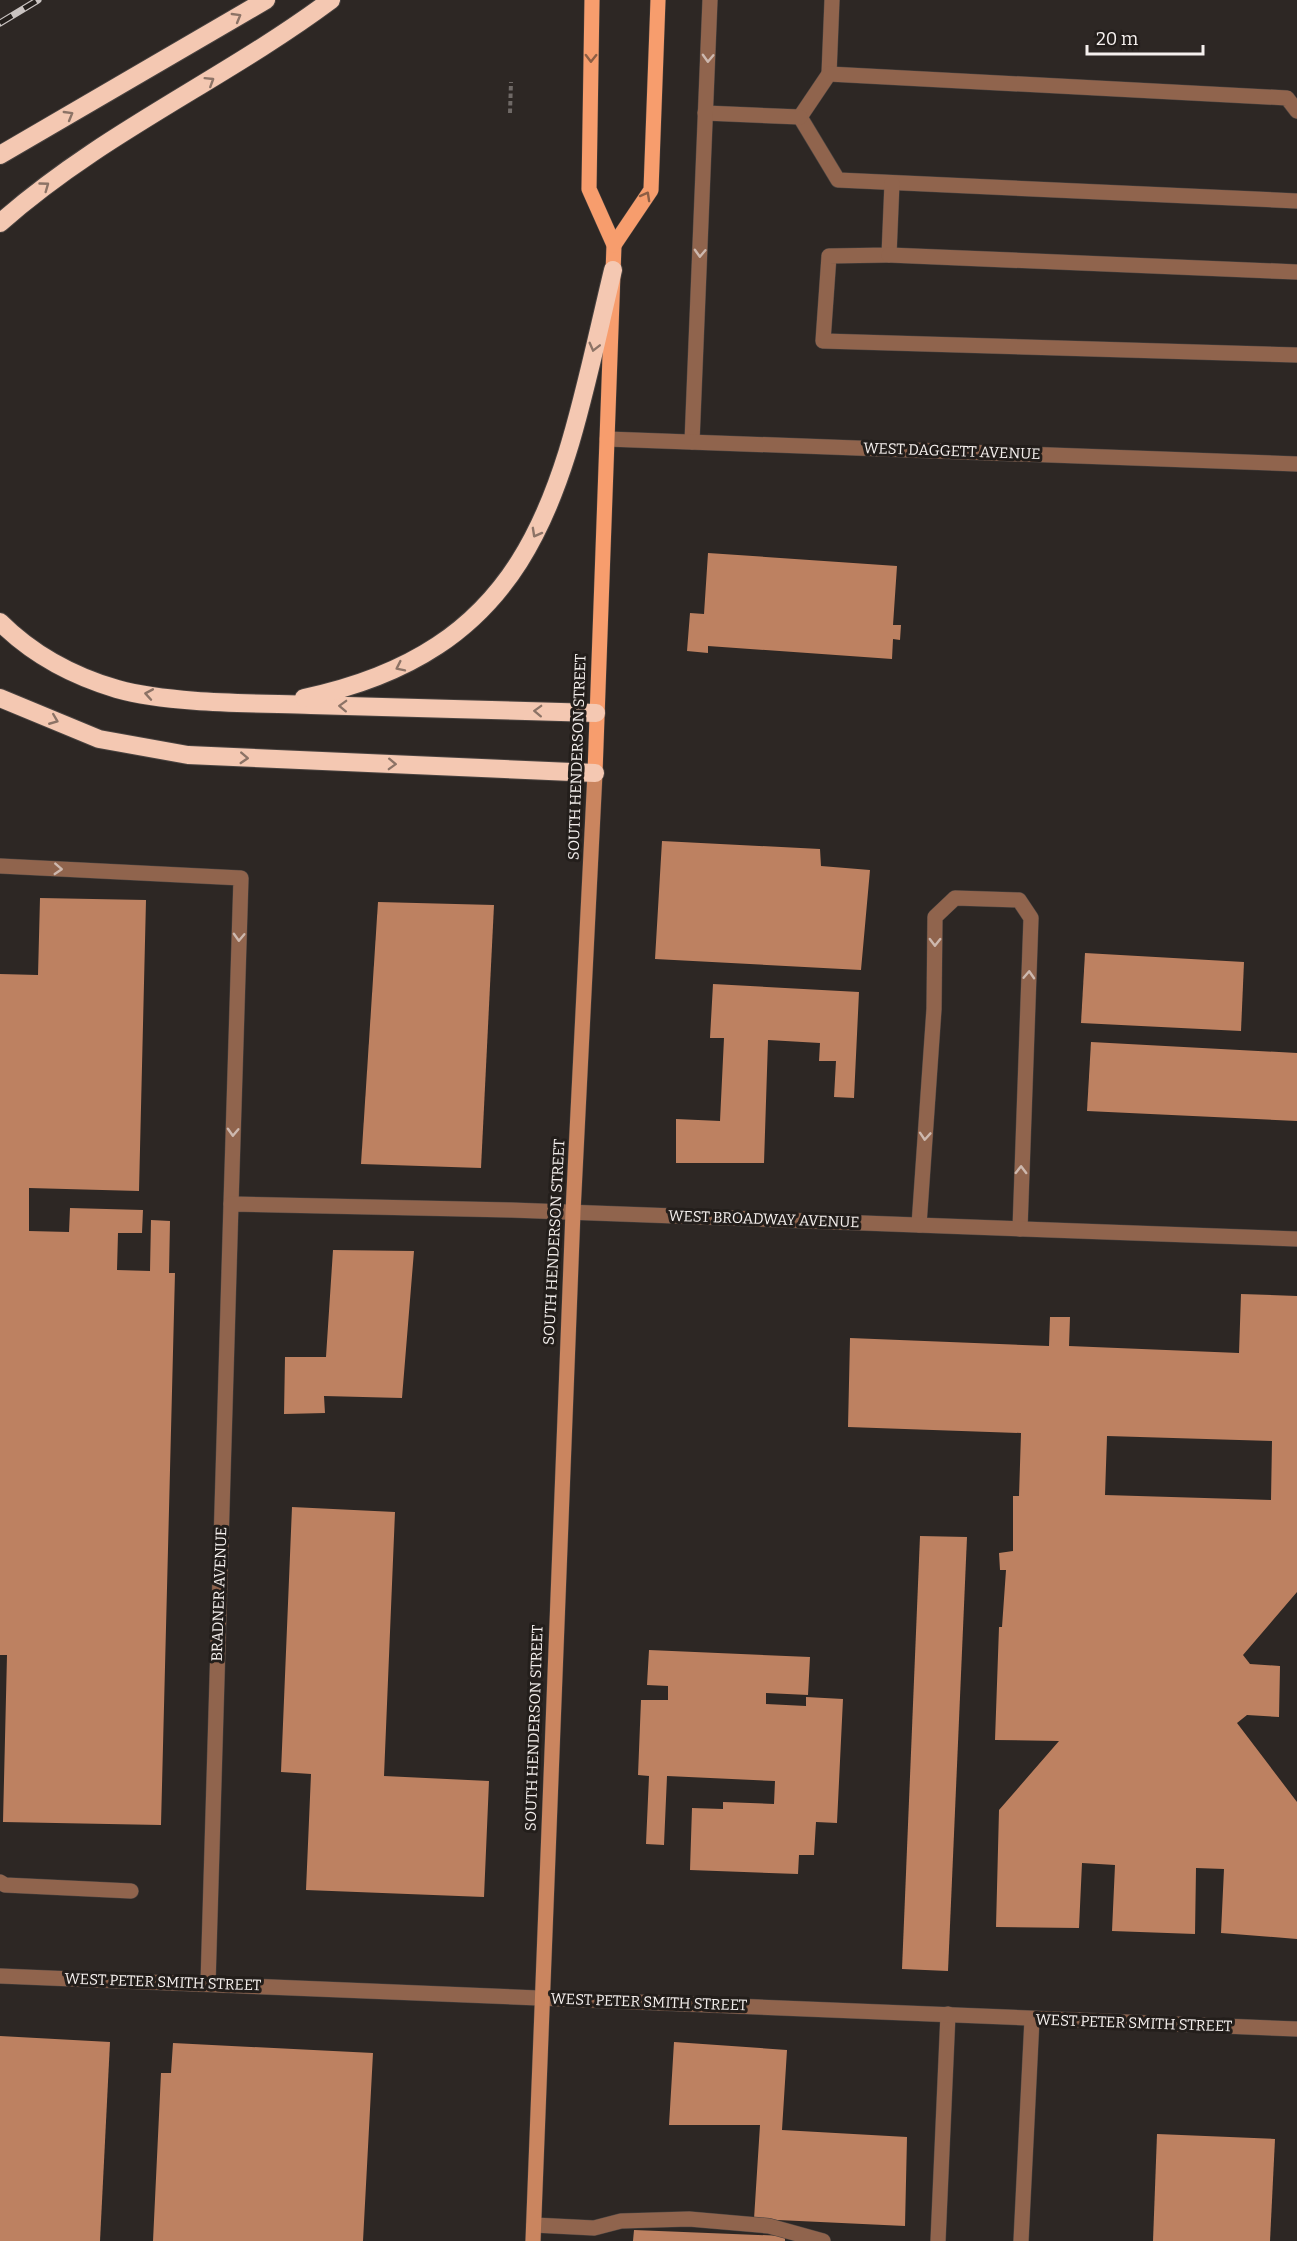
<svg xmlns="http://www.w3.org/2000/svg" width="1297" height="2241" font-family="Bitter,serif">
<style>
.building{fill:#bd8161;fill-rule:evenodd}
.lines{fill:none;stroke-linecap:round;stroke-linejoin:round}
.lane-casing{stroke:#494340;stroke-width:16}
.street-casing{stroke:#494340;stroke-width:16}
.secondary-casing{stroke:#494340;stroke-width:16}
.primary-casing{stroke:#494340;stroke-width:16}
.highway-casing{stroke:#494340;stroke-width:20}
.path{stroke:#6f6966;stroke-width:4;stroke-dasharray:4.5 3;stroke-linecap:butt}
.lane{stroke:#90644d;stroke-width:15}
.street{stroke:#90644d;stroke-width:15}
.secondary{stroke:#ca855f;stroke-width:15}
.primary{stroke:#f79d6d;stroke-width:15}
.highway{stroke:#f4c8b2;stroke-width:18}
.rail-casing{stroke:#c9c3c1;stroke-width:7}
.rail{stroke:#231e1b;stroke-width:4.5;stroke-dasharray:14;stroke-linecap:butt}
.oneway{stroke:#8c7366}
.oneway2{stroke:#8d5e44}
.oneway3{stroke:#cdb8ae}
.labels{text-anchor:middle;stroke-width:6;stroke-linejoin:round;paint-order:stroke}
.street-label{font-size:15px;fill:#f5f0ee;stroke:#231e1b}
</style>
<rect width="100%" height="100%" fill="#2d2724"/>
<!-- building -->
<g class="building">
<path d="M708 553 897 566 893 625H901L900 640 893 639 892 659 708 646V653L687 651 690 613 704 614Z"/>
<path d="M662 841 820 849 821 866 870 870 861 970 655 959Z"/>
<path d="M40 898 146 900 139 1191 29 1188V1231L69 1232 70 1208 143 1210 142 1233H118L117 1270 150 1271 151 1220 170 1221 169 1273H175L161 1825 3 1822 7 1655H0V974L38 975Z"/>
<path d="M378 902 494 905 481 1168 361 1164Z"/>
<path d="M1085 953 1244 962 1241 1031 1081 1023Z"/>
<path d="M713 984 859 992 854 1098 834 1097 836 1061H819L820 1043 768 1040 764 1163H676V1119L720 1121 724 1038H710Z"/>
<path d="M1091 1042 1297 1053V1121L1087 1111Z"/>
<path d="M333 1250 414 1251 402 1398 324 1396 325 1413 284 1414 285 1357H326Z"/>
<path d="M1241 1294 1297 1296V1592L1243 1655 1250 1664 1280 1666 1279 1717 1247 1715 1237 1723 1297 1802V1939L1221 1933 1224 1869 1196 1868 1195 1934 1112 1931 1115 1865 1082 1863 1079 1928 996 1927 999 1810 1059 1741 995 1740 999 1627H1002L1006 1570H1000L999 1553 1013 1551V1496H1019L1021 1433 848 1427 850 1338 1049 1346 1050 1317H1070L1069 1346 1239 1353ZM1107 1436 1272 1441 1271 1500 1105 1495Z"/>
<path d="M292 1507 395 1512 384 1776 489 1781 484 1897 306 1890 311 1774 281 1772Z"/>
<path d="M920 1536 967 1537 948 1971 902 1969Z"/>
<path d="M649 1650 810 1657 808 1695 766 1693V1704L806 1706V1697L843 1699 837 1823 816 1822 814 1855H799L798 1874 690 1870 692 1808 723 1809V1802L774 1804 775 1781 667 1776 664 1845 646 1844 649 1776 638 1775 641 1700H668V1686L647 1685Z"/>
<path d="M0 2036 110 2042 100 2241H0Z"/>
<path d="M674 2042 787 2050 782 2130 907 2137 905 2226 754 2219 760 2125H669Z"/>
<path d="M173 2043 373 2053 363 2241H153L161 2073H171Z"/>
<path d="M1157 2134 1275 2139 1270 2241H1153Z"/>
<path d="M634 2230 785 2236V2241H633Z"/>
</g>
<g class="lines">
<!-- lane casing -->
<g class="lane-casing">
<g id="lane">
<path d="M829 74 832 0"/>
<path d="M1297 111 1287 98 829 74 800 117 838 180 1297 201"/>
<path d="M705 113 800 117"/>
<path d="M892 183 889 255 829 256 823 341 1297 355"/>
<path d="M889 255 1297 272"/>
<path d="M692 442 710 0"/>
<path d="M0 866 241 878 231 1204"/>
<path d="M919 1225 934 1009 935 917 955 898 1019 900 1031 918 1020 1229"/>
<path d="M0 1882 5 1885 131 1891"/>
<path d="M534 2225 594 2228 621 2221 689 2219 769 2226 823 2241"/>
<path d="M938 2241 948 2014"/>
<path d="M1021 2241 1032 2019"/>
</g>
</g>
<!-- street casing -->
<g class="street-casing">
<g id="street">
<path d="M607 439 1297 464"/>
<path d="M0 1976 1297 2029"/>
<path d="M208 1984 231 1204 511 1210 1297 1239"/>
</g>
</g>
<!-- secondary casing -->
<g class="secondary-casing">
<path id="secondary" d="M533 2241 573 1212 595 773"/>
</g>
<!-- primary casing -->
<g class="primary-casing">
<g id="primary">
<path d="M592 0 589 189 614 245 595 773"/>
<path d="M614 245 651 190 658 0"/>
</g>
</g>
<!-- highway casing -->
<g class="highway-casing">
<g id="highway">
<path d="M0 155 266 0"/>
<path d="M0 223C100 134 225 79 331 0"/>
<path d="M0 622C32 654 73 676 117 689 171 704 253 703 311 705 406 708 501 710 596 713"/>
<path d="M0 698 99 739 188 755 595 773"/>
<path d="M304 698C546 647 563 477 613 270"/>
</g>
</g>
<!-- path -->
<path class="path" d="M510 113 511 82"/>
<!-- lane -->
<use href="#lane" class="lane"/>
<!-- street -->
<use href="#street" class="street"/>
<!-- secondary -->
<use href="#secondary" class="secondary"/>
<!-- primary -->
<use href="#primary" class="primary"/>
<!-- highway -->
<use href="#highway" class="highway"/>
<!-- rail casing -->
<g class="rail-casing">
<path id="rail" d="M0 23 38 0"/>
</g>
<!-- rail -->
<use href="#rail" class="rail"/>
</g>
<!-- one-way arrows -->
<defs><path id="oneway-chevron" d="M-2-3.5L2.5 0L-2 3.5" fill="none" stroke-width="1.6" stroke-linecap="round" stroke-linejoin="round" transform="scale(1.5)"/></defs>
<g class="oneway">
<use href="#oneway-chevron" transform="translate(237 17) rotate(-30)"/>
<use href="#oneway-chevron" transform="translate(210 81) rotate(-32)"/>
<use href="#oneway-chevron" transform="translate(69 115) rotate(-30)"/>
<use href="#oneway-chevron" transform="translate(45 186) rotate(-36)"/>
<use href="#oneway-chevron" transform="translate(594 347) rotate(104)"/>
<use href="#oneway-chevron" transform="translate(536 533) rotate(119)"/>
<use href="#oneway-chevron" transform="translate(400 667) rotate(154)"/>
<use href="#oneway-chevron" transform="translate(149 694) rotate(-170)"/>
<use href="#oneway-chevron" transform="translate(343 706) rotate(-178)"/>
<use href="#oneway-chevron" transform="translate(538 711) rotate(-178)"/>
<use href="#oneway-chevron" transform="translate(54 720) rotate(22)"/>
<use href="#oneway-chevron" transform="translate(244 758) rotate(3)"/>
<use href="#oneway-chevron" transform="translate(392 764) rotate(2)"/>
</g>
<g class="oneway2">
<use href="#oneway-chevron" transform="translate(591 58) rotate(91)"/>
<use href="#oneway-chevron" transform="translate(646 196) rotate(-61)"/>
</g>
<g class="oneway3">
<use href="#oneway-chevron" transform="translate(708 58) rotate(92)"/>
<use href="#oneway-chevron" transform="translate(700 253) rotate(92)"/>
<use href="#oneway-chevron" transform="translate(58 869) rotate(3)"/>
<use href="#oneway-chevron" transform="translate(239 937) rotate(92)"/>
<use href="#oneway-chevron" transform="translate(935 942) rotate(91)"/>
<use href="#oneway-chevron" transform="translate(1029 975) rotate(-87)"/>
<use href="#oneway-chevron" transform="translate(233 1132) rotate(92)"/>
<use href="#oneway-chevron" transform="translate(925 1136) rotate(94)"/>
<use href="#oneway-chevron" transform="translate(1021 1170) rotate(-89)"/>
</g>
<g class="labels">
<!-- street labels -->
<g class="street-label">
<text transform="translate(952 451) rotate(2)" y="5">WEST DAGGETT AVENUE</text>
<text transform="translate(577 757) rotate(-88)" y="5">SOUTH HENDERSON STREET</text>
<text transform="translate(764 1219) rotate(2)" y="5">WEST BROADWAY AVENUE</text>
<text transform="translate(554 1242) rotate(-87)" y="5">SOUTH HENDERSON STREET</text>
<text transform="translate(219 1594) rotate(-88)" y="5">BRADNER AVENUE</text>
<text transform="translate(534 1728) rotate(-88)" y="5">SOUTH HENDERSON STREET</text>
<text transform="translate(163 1982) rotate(2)" y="5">WEST PETER SMITH STREET</text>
<text transform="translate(649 2002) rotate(2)" y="5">WEST PETER SMITH STREET</text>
<text transform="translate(1134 2023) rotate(2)" y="5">WEST PETER SMITH STREET</text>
</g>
</g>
<!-- scale -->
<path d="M1087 45v9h116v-9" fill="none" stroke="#f5f0ee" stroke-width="3"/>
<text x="1096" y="45" font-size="18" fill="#f5f0ee" stroke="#231e1b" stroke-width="4.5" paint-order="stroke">20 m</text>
</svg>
